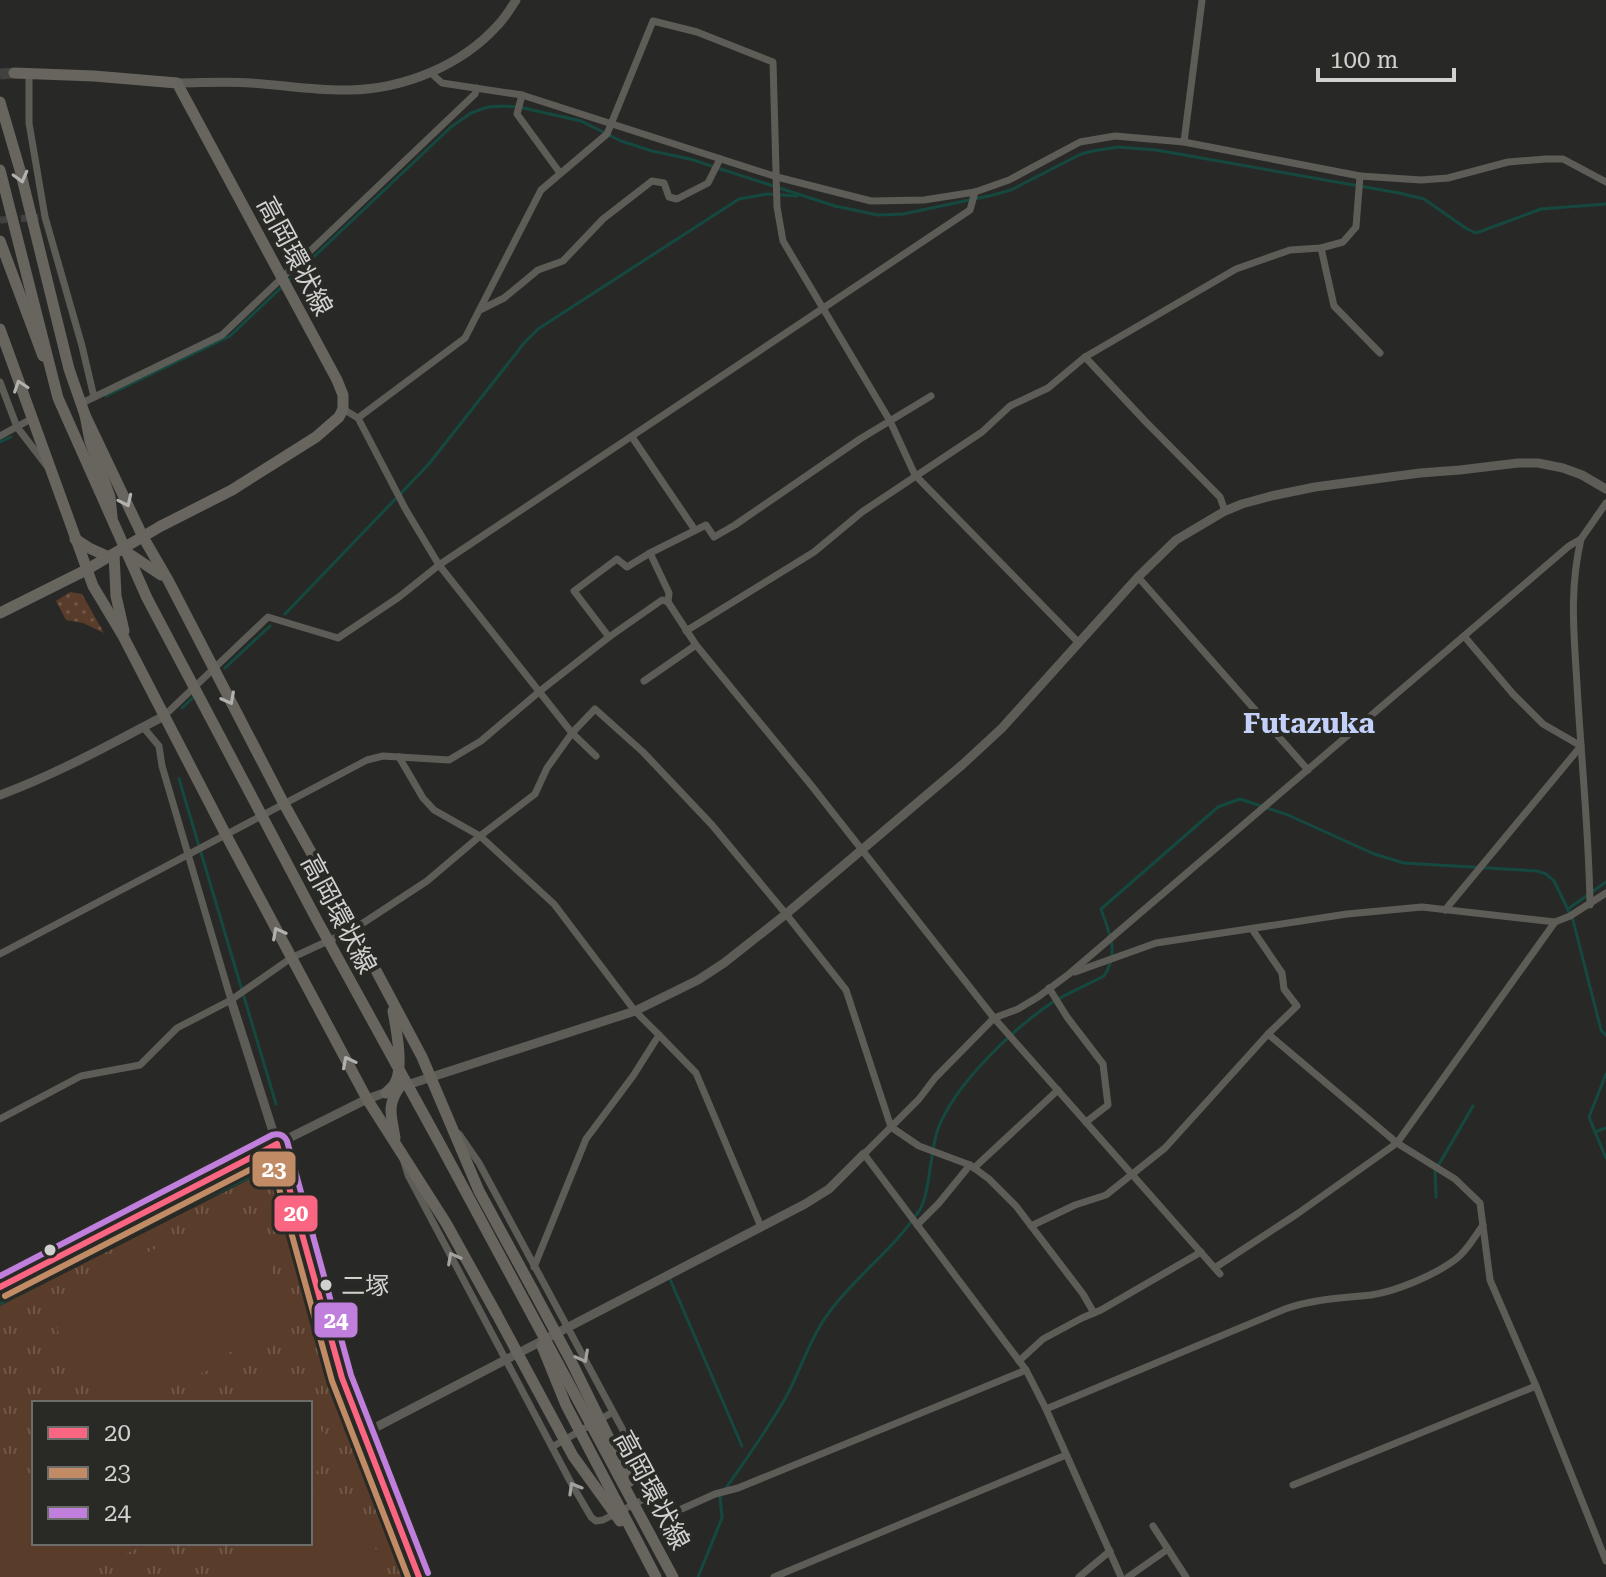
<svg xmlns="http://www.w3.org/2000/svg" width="1606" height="1577" font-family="'Roboto Serif','Noto Sans JP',serif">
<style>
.grass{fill:url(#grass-dots)}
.park{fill:url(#park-tufts);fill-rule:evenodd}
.pitch{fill:#593c2a}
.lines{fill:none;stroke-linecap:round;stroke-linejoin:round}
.stream{stroke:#15483e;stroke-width:3}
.minor-tunnel{stroke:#414240;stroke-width:7;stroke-dasharray:7 3.5;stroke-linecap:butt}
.primary-tunnel{stroke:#414240;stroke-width:11;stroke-dasharray:11 5.5;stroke-linecap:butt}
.minor{stroke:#5e5c57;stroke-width:7}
.tertiary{stroke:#5e5c57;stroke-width:9}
.primary{stroke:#68655e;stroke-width:11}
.primary-bridge{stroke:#68655e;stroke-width:11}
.bus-1-casing{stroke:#292a26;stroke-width:12}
.bus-2-casing{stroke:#292a26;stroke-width:12}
.bus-3-casing{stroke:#292a26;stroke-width:12}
.bus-1{stroke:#fa6682;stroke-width:6}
.bus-2{stroke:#c18c65;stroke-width:6}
.bus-3{stroke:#c07fdc;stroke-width:6}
.oneway{stroke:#b2b1ad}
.oneway2{stroke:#a3a29f}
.bus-dot{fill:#d1d1cf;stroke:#292a26;stroke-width:3}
.labels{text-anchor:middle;stroke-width:8;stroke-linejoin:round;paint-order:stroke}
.bus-label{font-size:24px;fill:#d1d1cf;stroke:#292a26;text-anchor:start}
.street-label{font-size:26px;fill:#d1d1cf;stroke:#292a26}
.neighbourhood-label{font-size:28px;font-weight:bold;fill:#c3d0fa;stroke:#292a26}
.line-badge{stroke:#292a26;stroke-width:3}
.badge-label{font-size:22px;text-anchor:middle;font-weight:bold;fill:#fff}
</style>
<defs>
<pattern id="grass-dots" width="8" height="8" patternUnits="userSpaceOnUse" patternTransform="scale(2)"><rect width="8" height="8" fill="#593c2a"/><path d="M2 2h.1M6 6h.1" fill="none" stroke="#705748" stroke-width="1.8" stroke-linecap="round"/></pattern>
<pattern id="park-tufts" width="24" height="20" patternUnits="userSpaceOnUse" patternTransform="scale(2)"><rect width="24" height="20" fill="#593c2a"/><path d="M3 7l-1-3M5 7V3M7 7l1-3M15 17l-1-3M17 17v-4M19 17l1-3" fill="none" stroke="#705748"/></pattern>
</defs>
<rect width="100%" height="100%" fill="#282927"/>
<!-- grass -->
<path class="grass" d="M70 592 82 594 104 633 83 623 66 620 56 601Z"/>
<!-- park -->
<path class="park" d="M268 1170 343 1425 402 1577H0V1306ZM34 1403H310V1543H34Z"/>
<!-- pitch -->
<g class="pitch">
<path d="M236 1208 254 1221 293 1328 273 1334 209 1361 211 1369 130 1403H123L91 1393 57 1330C62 1310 65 1305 84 1296L87 1283Z"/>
<path d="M272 1378 295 1403H246Z"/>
<path d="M310 1419 339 1449 310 1478Z"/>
<path d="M34 1471V1543H139L141 1547 71 1577H0V1485Z"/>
<path d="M310 1481 383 1557 362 1577H221L250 1549 245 1543H310Z"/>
</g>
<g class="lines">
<!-- stream -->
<g class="stream">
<path d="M106 396 230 336 451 127 471 113 488 107 504 106 519 107 581 121 621 141 652 151 690 159 835 206 878 215 903 214 993 195 1011 190 1081 154 1093 151 1118 147 1156 150 1399 193 1424 199 1467 229 1476 233 1541 209 1606 204"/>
<path d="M0 442 11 437"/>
<path d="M285 614 428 465 525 342 538 329 739 199 767 194 797 196"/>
<path d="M225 668 270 626"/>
<path d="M182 708 196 695"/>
<path d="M179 779 276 1104"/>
<path d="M1568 909 1606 882"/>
<path d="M1606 1074 1589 1117 1595 1132 1606 1128"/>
<path d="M1595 1132 1606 1158"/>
<path d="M272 1175 333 1384 349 1430 406 1577"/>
<path d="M1436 1197 1435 1171 1473 1106"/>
<path d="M670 1279 742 1446"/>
<path d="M0 1304 145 1227 265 1170"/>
<path d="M726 1488C747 1458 768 1429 786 1397 802 1367 812 1332 834 1306 860 1273 896 1246 919 1211 930 1195 930 1150 938 1129 955 1084 1011 1031 1050 1004 1067 993 1087 985 1104 976 1120 952 1109 933 1101 909L1218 807 1240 799 1288 815 1374 854 1404 863 1537 871 1546 874 1554 881 1573 920 1601 1030 1606 1035"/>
<path d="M698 1577 722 1518 720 1497 722 1494"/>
</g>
<!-- minor-tunnel -->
<path class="minor-tunnel" d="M0 220 45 217"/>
<!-- primary-tunnel -->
<path class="primary-tunnel" d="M0 74 14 73"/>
<!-- minor -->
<g class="minor">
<path d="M29 73V123L45 217 82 346 94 397"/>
<path d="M431 73 442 83 522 95 777 177 871 201 924 200 975 192 1009 180 1080 142 1115 136 1184 142 1360 176 1421 180 1448 178 1508 162 1546 159H1563L1606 182"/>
<path d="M522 95 517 114 560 173"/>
<path d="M1184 142 1202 0"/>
<path d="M1321 248 1334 306 1380 353"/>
<path d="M482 309 504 298 538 270 563 261 603 219 652 181 664 183 669 197 677 199 708 183 720 159"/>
<path d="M1085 357 1144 420 1220 497 1225 511"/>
<path d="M0 382 17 427 47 466"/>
<path d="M82 403 222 335 475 94 477 88"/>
<path d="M343 409 358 418 406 510 439 565 572 733 596 756"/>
<path d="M358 418 465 338 541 190 607 134 653 21 697 32 773 62 777 207 783 241 890 421 915 475 1079 643"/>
<path d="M0 436 31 419"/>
<path d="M632 437 695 530"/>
<path d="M1581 539C1569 591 1574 633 1577 685 1581 758 1589 831 1590 905"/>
<path d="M650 553 669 593 668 602"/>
<path d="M1138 577 1308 770"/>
<path d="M686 631 814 552 862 512 982 432 1010 406 1048 388 1085 357 1236 269 1290 250 1321 248 1343 242 1356 227 1360 176"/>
<path d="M609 637 574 591 617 559 627 567 650 553 706 525 714 537 735 525 860 439 931 396"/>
<path d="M644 681 696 645"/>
<path d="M164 716 268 617 338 638 399 597 439 565 970 210 975 192"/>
<path d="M143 727 159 746 162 766 231 1000"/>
<path d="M399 757 423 798 434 810 480 836 554 904 635 1011 659 1035 633 1076 586 1139 534 1267"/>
<path d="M1445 910 1581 746 1543 724 1513 694 1464 636"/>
<path d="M0 954 367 760 383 756 449 760 481 741 540 691 609 637 662 600 668 602 696 645 811 785 994 1018 1220 1274"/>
<path d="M1075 972 1156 943 1347 914 1422 907 1555 922 1570 916 1606 893"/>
<path d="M1049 988 1067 1017 1103 1064 1108 1105 1086 1122"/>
<path d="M1268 1034 1397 1143 1455 1179 1480 1203 1490 1280 1536 1386 1606 1561"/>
<path d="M659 1035 696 1073 761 1227"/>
<path d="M0 1119 81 1076 140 1065 177 1028 231 1000 291 958 354 929 427 881 480 836 535 794 547 768 572 733 595 709 643 752 712 825 786 914 846 990 891 1127 919 1146 970 1165 989 1179 1016 1206 1083 1294 1094 1313"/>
<path d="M459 1134 479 1163 666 1510 675 1512 715 1494 738 1488 1026 1370"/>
<path d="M404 1162 408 1175 570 1481 591 1517 596 1521 603 1520 656 1493"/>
<path d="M974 1168 1058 1090"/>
<path d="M917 1225 939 1203 970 1165"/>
<path d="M1031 1226 1075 1205 1106 1195 1165 1148 1268 1034 1297 1006 1284 989 1282 973 1252 929"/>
<path d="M1216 1267 1297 1214 1397 1143 1555 922"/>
<path d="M1019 1361 1043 1339 1082 1318 1101 1310 1201 1252"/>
<path d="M1046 1409 1285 1309C1313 1299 1342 1298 1371 1295 1397 1291 1435 1275 1456 1259 1467 1251 1475 1236 1483 1225"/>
<path d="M552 1447 613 1412"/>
<path d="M1293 1485 1536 1386"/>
<path d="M1153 1526 1186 1577"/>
<path d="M774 1577 1066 1455"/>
<path d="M1079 1577 1110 1551"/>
<path d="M1121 1577 1046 1409 1026 1370 864 1154 919 1099 935 1078 994 1018 1018 1009 1038 997 1069 974 1569 546 1581 539 1606 503"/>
<path d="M1128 1577 1168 1549"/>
</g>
<!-- tertiary -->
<g class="tertiary">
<path d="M177 83C201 83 226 81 251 83 284 85 316 91 349 90 404 89 461 66 498 25 505 18 511 8 516 0"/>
<path d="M0 795C57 774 111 744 164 716"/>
<path d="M231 1000 277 1144 302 1239 342 1378 419 1577"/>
<path d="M404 1086 635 1011 698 980 724 963 786 914 962 765 1002 728 1138 577 1176 540 1225 511 1242 504 1271 496 1315 487 1420 473 1460 470 1518 463H1538L1563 468 1582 475 1606 489"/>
<path d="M0 1287 277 1144 367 1099 390 1091"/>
<path d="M363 1434 805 1204 829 1189 864 1154"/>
</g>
<!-- primary -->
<g class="primary">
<path d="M0 102 20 170 69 369 85 415 90 441 110 497 112 517"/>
<path d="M0 241 43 356"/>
<path d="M0 329 93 586 123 636 226 835 367 1099 446 1223 496 1313"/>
<path d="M85 415 143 537 168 580 284 804 354 929 422 1057 479 1191 534 1292"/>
<path d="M75 539 89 548 109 557"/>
<path d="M122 549 161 575"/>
<path d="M114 554 116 596 124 631"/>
<path d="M0 613 86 570 161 526 232 490 316 437 339 417 343 409V395L337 380 177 83 94 76 14 73"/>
<path d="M386 1093C389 1090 393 1087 395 1083 404 1067 396 1028 393 1011"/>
<path d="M395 1138C392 1117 386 1107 399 1088"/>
<path d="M642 1550 656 1577"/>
</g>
<!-- primary-bridge -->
<g class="primary-bridge">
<path d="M0 170 58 398 147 598 318 922 440 1144 673 1577"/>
<path d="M534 1292 573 1365 630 1481"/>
<path d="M496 1313 573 1456 620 1521"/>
<path d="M542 1346 566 1405 642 1550"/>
</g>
<!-- bus-1 casing -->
<g class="bus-1-casing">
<path id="bus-1" d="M0 1287 277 1144 342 1378 419 1577"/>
</g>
<!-- bus-2 casing -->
<g class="bus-2-casing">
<path id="bus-2" d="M5 1296 271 1159 332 1381 408 1577"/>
</g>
<!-- bus-3 casing -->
<g class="bus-3-casing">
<path id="bus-3" d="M0 1276 272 1135C279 1133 284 1135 287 1141L351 1375 428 1573"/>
</g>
<!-- bus-1 -->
<use href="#bus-1" class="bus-1"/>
<!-- bus-2 -->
<use href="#bus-2" class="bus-2"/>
<!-- bus-3 -->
<use href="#bus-3" class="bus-3"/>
</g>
<!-- one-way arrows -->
<defs><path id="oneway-chevron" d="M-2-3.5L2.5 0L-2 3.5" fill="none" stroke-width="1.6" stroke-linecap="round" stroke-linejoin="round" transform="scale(2)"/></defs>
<g class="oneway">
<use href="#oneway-chevron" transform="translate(21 177) rotate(75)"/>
<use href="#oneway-chevron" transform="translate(20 386) rotate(-109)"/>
<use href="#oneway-chevron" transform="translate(126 501) rotate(65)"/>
<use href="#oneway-chevron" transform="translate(229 699) rotate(62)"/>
<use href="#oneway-chevron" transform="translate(278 933) rotate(-118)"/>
<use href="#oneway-chevron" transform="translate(348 1062) rotate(-117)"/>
</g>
<g class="oneway2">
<use href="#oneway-chevron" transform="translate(453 1258) rotate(-118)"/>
<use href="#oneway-chevron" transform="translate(583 1357) rotate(62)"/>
<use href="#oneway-chevron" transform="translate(574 1488) rotate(-120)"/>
</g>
<!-- markers -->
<g class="bus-dot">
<circle cx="50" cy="1250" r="7"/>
<circle cx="326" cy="1285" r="7"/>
</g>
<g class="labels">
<!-- bus labels -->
<g class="bus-label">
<text x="341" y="1294">二塚</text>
</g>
<!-- street labels -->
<g class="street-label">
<text transform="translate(295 256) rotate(62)" y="9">高岡環状線</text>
<text transform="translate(339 914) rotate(62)" y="9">高岡環状線</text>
<text transform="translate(652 1490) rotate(62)" y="9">高岡環状線</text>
</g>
<!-- neighbourhood labels -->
<g class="neighbourhood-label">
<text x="1309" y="733">Futazuka</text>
</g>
</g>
<g class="line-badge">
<rect x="251" y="1150" width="46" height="38" rx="8" fill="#c18c65"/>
<rect x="273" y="1194" width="46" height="39" rx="8" fill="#fa6682"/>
<rect x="313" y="1301" width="46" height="38" rx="8" fill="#c07fdc"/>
</g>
<g class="badge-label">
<text x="274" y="1177">23</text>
<text x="296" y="1221">20</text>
<text x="336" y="1328">24</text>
</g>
<!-- legend -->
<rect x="32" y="1401" width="280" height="144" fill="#292a26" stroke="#6c6d6a" stroke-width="2"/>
<rect x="48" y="1427" width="40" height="12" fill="#fa6682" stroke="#6c6d6a" stroke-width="2"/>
<text x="104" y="1441" font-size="24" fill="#d1d1cf">20</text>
<rect x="48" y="1467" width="40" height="12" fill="#c18c65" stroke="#6c6d6a" stroke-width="2"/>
<text x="104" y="1481" font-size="24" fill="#d1d1cf">23</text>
<rect x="48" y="1507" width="40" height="12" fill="#c07fdc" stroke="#6c6d6a" stroke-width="2"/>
<text x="104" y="1521" font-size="24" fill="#d1d1cf">24</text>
<!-- scale -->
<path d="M1318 68v12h136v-12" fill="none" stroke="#d1d1cf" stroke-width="4"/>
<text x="1330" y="68" font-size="24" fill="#d1d1cf" stroke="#292a26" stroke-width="6" paint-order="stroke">100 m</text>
</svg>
